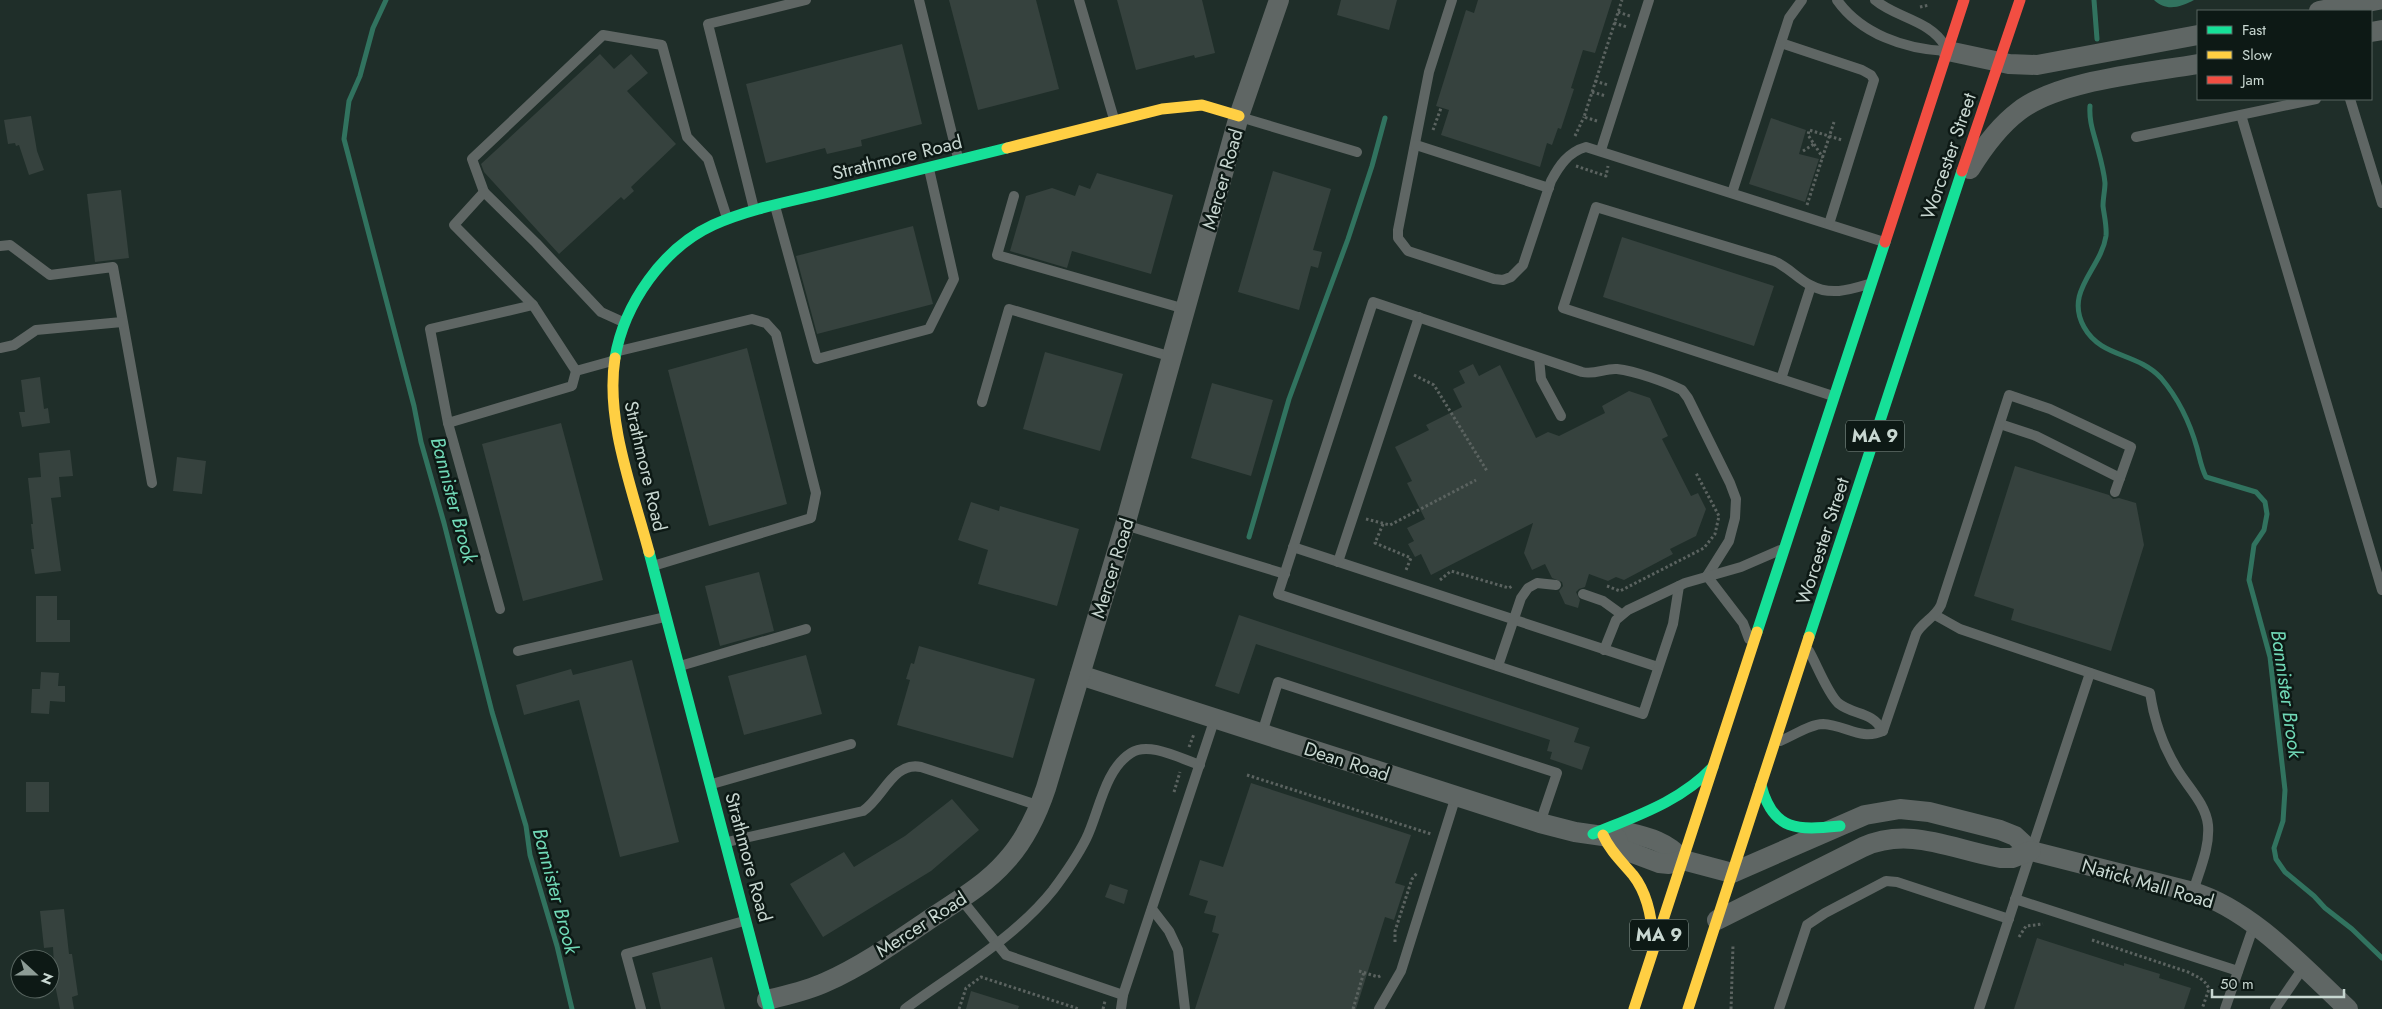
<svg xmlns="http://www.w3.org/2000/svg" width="2382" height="1009" font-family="Jost,sans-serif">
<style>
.water{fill:#31735f}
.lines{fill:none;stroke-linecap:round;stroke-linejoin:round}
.stream{stroke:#31735f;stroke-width:5}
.building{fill:#36423e}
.path{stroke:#5b6360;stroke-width:3;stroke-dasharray:2.5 2.5;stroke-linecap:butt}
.lane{stroke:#5f6664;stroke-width:10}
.street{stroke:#5f6664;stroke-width:20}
.fast{stroke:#16e098;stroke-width:11}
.slow{stroke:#ffcf43;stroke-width:11}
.jam{stroke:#f24e42;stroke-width:11}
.labels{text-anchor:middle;stroke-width:5;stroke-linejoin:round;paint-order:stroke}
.shield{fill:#0d1915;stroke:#909e99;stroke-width:1}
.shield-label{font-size:18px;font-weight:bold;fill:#c8d7d1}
.street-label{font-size:19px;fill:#c8d7d1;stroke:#0d1915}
.water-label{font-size:20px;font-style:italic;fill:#71d9b7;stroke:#0d1915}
</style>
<rect width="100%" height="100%" fill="#1f2e29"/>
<!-- water -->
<path class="water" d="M2154 0H2194C2181 7 2166 12 2154 0Z"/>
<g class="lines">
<!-- stream -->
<g class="stream">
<path d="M386 0 373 28 360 76 349 101 344 139 414 406 421 442 444 523 492 712 526 826 530 855 557 946 572 1009"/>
<path d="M2094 0 2097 39"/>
<path d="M2090 106C2089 121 2093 131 2097 146 2100 157 2104 171 2105 183 2105 190 2103 198 2103 206 2104 215 2107 226 2106 236 2101 269 2064 291 2084 327 2101 358 2137 352 2161 378 2178 398 2190 423 2197 448 2200 459 2201 467 2206 477L2256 492 2265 502 2267 514 2264 530 2254 545 2249 580 2270 657 2285 790 2283 821 2274 848 2276 859 2285 872 2314 896 2325 908 2352 929 2382 958"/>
<path d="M1249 537 1289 399 1348 239 1372 166 1385 118"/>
</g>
</g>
<!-- building -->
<g class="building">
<path d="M949 0H1036L1059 89 978 110Z"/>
<path d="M1117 0H1202L1215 53 1195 58 1194 55 1136 70Z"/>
<path d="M1341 0H1397L1389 30 1337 15Z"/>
<path d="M1478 0H1612L1595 53 1583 50 1571 88 1574 89 1561 129 1558 128 1552 145 1547 143 1540 167 1441 135 1449 110 1436 106 1466 10 1474 13Z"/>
<path d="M902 44 922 124 861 140 862 146 827 154 825 148 766 163 746 84Z"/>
<path d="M600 54 614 69 631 54 648 73 627 91 676 144 631 187 634 191 624 200 621 197 559 254 484 172 481 164Z"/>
<path d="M31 116 37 151 44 170 29 175 19 145 16 146 15 143 8 144 4 120Z"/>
<path d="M1771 118 1806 130 1799 154 1819 159 1805 202 1749 184Z"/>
<path d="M1273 171 1331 189 1313 250 1322 252 1318 268 1311 266 1299 310 1238 292Z"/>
<path d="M1097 173 1173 195 1151 274 1072 251 1067 268 1010 251 1026 196 1052 188 1075 196 1079 185 1090 189Z"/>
<path d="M121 190 129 258 95 262 87 194Z"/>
<path d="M913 226 933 304 817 334 796 256Z"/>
<path d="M1622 237 1774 286 1754 346 1603 297Z"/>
<path d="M747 348 787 504 709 526 668 370Z"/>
<path d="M1045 352 1123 374 1100 451 1023 429Z"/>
<path d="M1473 364 1479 376 1500 365 1536 438 1548 432 1559 436 1605 413 1602 406 1629 391 1650 398 1668 436 1662 439 1691 496 1698 493 1706 509 1696 536 1670 549 1673 554 1624 580 1616 577 1608 581 1589 574 1585 587 1579 589 1576 592 1580 600 1578 608 1565 604 1559 591 1563 586 1562 582 1552 578 1545 564 1532 570 1524 553 1533 523 1431 575 1421 554 1415 557 1408 544 1414 541 1407 528 1425 519 1407 483 1412 481 1395 447 1429 430 1426 425 1462 407 1453 389 1465 383 1459 371Z"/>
<path d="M40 377 44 409 48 408 50 423 22 427 19 412H25L21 380Z"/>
<path d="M1212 383 1273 400 1251 476 1191 458Z"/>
<path d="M561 423 603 580 523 601 482 444Z"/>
<path d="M70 450 73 476 59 477 61 497 51 498 61 571 35 574 31 549H34L31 524H33L28 478 41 477 39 453Z"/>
<path d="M177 457 206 461 202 494 173 491Z"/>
<path d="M2015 466 2109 495 2113 499 2119 498 2136 503 2144 545 2111 651 2011 620 2014 609 1974 596Z"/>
<path d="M971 502 999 511 1000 506 1079 529 1057 606 978 584 988 550 958 540Z"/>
<path d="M759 572 774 631 720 646 705 586Z"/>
<path d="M36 596H57V620H70V642H36Z"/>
<path d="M1239 615 1579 728 1574 742 1590 747 1582 770 1550 759 1552 752 1547 751 1550 740 1256 644 1239 694 1215 686Z"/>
<path d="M919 646 1035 679 1013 758 897 725 910 680 906 679 911 663 914 664Z"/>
<path d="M806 655 822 714 744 735 728 676Z"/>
<path d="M632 660 679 842 620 857 579 700 524 715 516 685 571 669 573 675Z"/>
<path d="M41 672 59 673 58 686H65V702L50 701 49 714 31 713 32 689H40Z"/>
<rect x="26" y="782" width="23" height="30"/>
<path d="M1251 783 1411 835 1395 883 1405 886 1394 920 1385 917 1356 1009H1195L1219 934 1212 932 1216 916 1204 913 1208 901 1189 895 1200 860 1223 867Z"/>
<path d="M952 799 979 830 931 871 823 937 790 884 844 852 854 867 905 836Z"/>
<path d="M1110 884 1128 890 1124 904 1105 897Z"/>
<path d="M64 909 69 954H72L78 995 72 997 74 1009H60L55 985 53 947 44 948 40 911Z"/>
<path d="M2037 938 2124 966V963L2160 974 2159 978 2191 988 2184 1009H2014Z"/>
<path d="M712 957 725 1009H661L652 973Z"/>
<path d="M971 991 1019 1006 1018 1009H966Z"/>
</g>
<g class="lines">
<!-- path -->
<g class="path">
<path d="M1920 7 1929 5"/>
<path d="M1618 12 1630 16"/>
<path d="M1614 23 1627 27"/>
<path d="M1595 81 1608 85"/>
<path d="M1592 92 1606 96"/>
<path d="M1597 121 1584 117 1622 0"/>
<path d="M1433 130 1441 108"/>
<path d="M1575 136 1584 117"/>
<path d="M1814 144 1823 158"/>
<path d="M1803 151 1814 144 1808 135 1809 130 1842 140"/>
<path d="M1576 166 1606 176 1608 166"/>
<path d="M1807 205 1834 122"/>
<path d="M1414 375 1434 385 1487 471"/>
<path d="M1366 519 1390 525 1476 480"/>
<path d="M1383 524 1375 543 1411 558 1406 570 1408 571"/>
<path d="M1440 580 1451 571 1509 588 1512 586"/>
<path d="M1607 586 1620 591 1704 548 1715 534 1719 516 1696 473"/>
<path d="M1189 747 1194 734"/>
<path d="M1247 775 1431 834"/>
<path d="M1174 792 1180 772"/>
<path d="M2019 937 2026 926 2043 924"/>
<path d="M2092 940 2188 972C2197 977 2205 979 2209 989L2202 1009"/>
<path d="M1395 942V931L1412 879 1417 873"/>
<path d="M1359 971 1378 977 1382 975"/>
<path d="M959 1009 966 988 981 977 1079 1009"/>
<path d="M1103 1009 1105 1001"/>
<path d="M1353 1009 1364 972"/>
<path d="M1731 1009 1733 945"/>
</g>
<!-- lane -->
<g class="lane">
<path d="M919 0 958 158"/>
<path d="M1079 0 1114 119"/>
<path d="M1452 0 1429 72 1398 230V238L1408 251 1494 279 1503 280 1511 277 1523 265 1551 181C1559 166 1568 152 1586 147L1884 242"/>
<path d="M1837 0C1861 34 1905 49 1945 51"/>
<path d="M1875 0C1896 18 1930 20 1945 46"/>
<path d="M1781 43 1862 70 1871 75 1874 80 1829 224"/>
<path d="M2350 99 2382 203"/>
<path d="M2241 115 2382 590"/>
<path d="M1240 117 1357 152"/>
<path d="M2136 137 2316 99"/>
<path d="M1416 145 1549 188"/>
<path d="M1601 150 1649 0"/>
<path d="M484 192 472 159 603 35 662 45 687 137 708 159 727 218"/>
<path d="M1732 193 1789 18 1802 0"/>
<path d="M1014 196 997 255 1185 309"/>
<path d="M775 206 817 359 929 329 954 279 929 169"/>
<path d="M754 209 708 24 806 0"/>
<path d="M0 246 10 245 50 275 113 267 152 483"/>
<path d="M533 305 454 225 484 192 536 243 601 312 623 322"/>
<path d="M0 348 14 345 36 330 122 322"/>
<path d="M619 351 752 319 766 323 776 334 816 493 811 518 653 566"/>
<path d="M1539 358 1541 379 1561 416"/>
<path d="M576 371 533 305 430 329 448 423 572 386 576 371 612 361"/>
<path d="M1781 379 1811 286"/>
<path d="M1833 396 1563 308 1596 207 1774 261C1788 267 1797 278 1810 285 1830 296 1849 290 1869 284"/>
<path d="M982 402 1009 309 1172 357"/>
<path d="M448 423 500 609"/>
<path d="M2000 424 2036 436 2120 478"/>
<path d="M1125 525 1285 574"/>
<path d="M1293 547 1658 667"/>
<path d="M1338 562 1419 317"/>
<path d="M1707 576 1743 623 1749 639"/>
<path d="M1679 586 1673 624 1643 714 1278 594 1373 302 1582 372C1595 375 1605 368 1617 369 1635 371 1666 382 1682 390L1688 398 1730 483 1736 499 1735 518 1729 541 1707 576"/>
<path d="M1583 594 1603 601 1621 614"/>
<path d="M1935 615 1960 629 2150 693C2154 720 2163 746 2177 769 2187 786 2206 804 2208 825 2210 848 2199 871 2193 892"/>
<path d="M1604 650 1616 620 1628 610 1685 583 1741 567 1780 550"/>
<path d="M518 651 665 617"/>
<path d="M1809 651C1817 665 1827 692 1838 703 1854 716 1871 710 1883 731"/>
<path d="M680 666 806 629"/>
<path d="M1498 666 1521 598 1528 588 1537 583 1556 585"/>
<path d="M1262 733 1278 682 1557 773 1540 823"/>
<path d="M1780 741C1793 736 1810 724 1823 724 1846 725 1861 741 1883 731L1916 634C1922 622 1935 618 1941 605L2009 395 2050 409 2131 447 2115 492"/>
<path d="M712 784 851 744"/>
<path d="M727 842 863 811C883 798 893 761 921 767L1040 806"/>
<path d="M961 899 1006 955 1123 995"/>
<path d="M2015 899 2238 971"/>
<path d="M1152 909 1169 931 1178 950 1185 1009"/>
<path d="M641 1009 626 954 744 921"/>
<path d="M905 1009C954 973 1015 938 1053 890 1065 874 1077 857 1086 839 1099 813 1104 770 1131 753 1149 741 1181 759 1200 765"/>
<path d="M1121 1009 1123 995 1215 718"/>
<path d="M1379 1009 1401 971 1456 796"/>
<path d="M1779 1009 1807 925 1825 913 1886 881 1897 882 2009 919"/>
<path d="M1979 1009 2090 673"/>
<path d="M2225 1009 2254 925"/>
<path d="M2275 1009 2303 968"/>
</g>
<!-- street -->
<g class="street">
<path d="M2319 11 2378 0"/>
<path d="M2371 32 2382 30"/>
<path d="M1948 51 2009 64 2037 65 2198 35"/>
<path d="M1970 169C1983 148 1999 126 2019 111 2059 80 2147 73 2198 64"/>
<path d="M1080 675 1540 823 1575 832 1617 838 1626 832C1648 837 1668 842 1683 860"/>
<path d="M1617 838 1619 848 1659 863 1669 864 1683 860 1732 873 1865 815 1900 809 1929 812 2000 830 2015 836 2031 851 2193 892C2251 909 2304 968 2348 1009"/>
<path d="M1717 920 1863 847C1910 826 1953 850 2000 858H2012L2031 851"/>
<path d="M767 1000C787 995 807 991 826 982 864 965 899 940 933 917 959 900 986 884 1006 861 1025 840 1037 815 1046 788L1125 525 1239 116 1279 0"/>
</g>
<!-- fast -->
<g class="fast">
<path d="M615 358C624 304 663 248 713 225 753 207 799 200 841 189 896 175 952 162 1007 148"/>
<path d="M649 552 769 1009"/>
<path d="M1757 632 1885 242"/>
<path d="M1809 637 1962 171"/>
<path d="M1761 785C1773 832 1798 830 1840 826"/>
<path d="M1593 834C1636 816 1680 802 1713 767"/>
</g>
<!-- slow -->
<g class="slow">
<path d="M1007 148 1162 109 1202 105 1239 116"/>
<path d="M615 358C605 421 633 491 649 552"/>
<path d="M1603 835C1610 851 1622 862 1633 875 1648 894 1652 918 1653 941"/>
<path d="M1634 1009 1757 632"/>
<path d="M1688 1009 1809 637"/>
</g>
<!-- jam -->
<g class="jam">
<path d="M1962 171 2020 0"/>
<path d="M1885 242 1964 0"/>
</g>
</g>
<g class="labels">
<!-- shield labels -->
<g class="shield">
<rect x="1846" y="420.5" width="58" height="31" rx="4"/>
<rect x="1630" y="919.5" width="58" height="31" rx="4"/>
</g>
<g class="shield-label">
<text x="1875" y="442">MA 9</text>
<text x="1659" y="941">MA 9</text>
</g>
<!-- street labels -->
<g class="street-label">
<text transform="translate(1948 156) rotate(-71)" y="7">Worcester Street</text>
<text transform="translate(897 157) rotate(-14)" y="7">Strathmore Road</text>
<text transform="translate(1222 179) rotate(-74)" y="7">Mercer Road</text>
<text transform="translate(646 466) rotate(77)" y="7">Strathmore Road</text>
<text transform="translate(1822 541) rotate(-72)" y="7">Worcester Street</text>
<text transform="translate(1112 568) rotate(-73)" y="7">Mercer Road</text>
<text transform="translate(1347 761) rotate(18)" y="7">Dean Road</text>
<text transform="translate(749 857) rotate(75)" y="7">Strathmore Road</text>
<text transform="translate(2148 883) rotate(16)" y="7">Natick Mall Road</text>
<text transform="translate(921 924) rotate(-33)" y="7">Mercer Road</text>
</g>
<!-- water labels -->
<g class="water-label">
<text transform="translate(454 500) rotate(75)" y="7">Bannister Brook</text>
<text transform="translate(2287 694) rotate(82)" y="7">Bannister Brook</text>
<text transform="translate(556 891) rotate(75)" y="7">Bannister Brook</text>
</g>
</g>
<!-- legend -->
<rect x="2197" y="10" width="175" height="90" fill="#0d1915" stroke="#586560"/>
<rect x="2207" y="26" width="25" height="8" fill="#16e098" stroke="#586560"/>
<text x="2242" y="35" font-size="15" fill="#c8d7d1">Fast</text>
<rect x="2207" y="51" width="25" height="8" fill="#ffcf43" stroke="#586560"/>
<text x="2242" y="60" font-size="15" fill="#c8d7d1">Slow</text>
<rect x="2207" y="76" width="25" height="8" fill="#f24e42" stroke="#586560"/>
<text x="2242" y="85" font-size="15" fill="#c8d7d1">Jam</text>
<!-- north arrow -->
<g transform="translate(35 974) rotate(111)"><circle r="24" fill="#0d1915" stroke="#586560"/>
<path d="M0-4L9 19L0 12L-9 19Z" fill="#8d9c96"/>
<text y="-8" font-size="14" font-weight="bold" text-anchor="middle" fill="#c8d7d1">N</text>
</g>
<!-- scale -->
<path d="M2212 989v8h132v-8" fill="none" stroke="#c8d7d1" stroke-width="2.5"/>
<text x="2220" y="989" font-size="15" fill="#c8d7d1" stroke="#0d1915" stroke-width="4" paint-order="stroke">50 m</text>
</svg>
